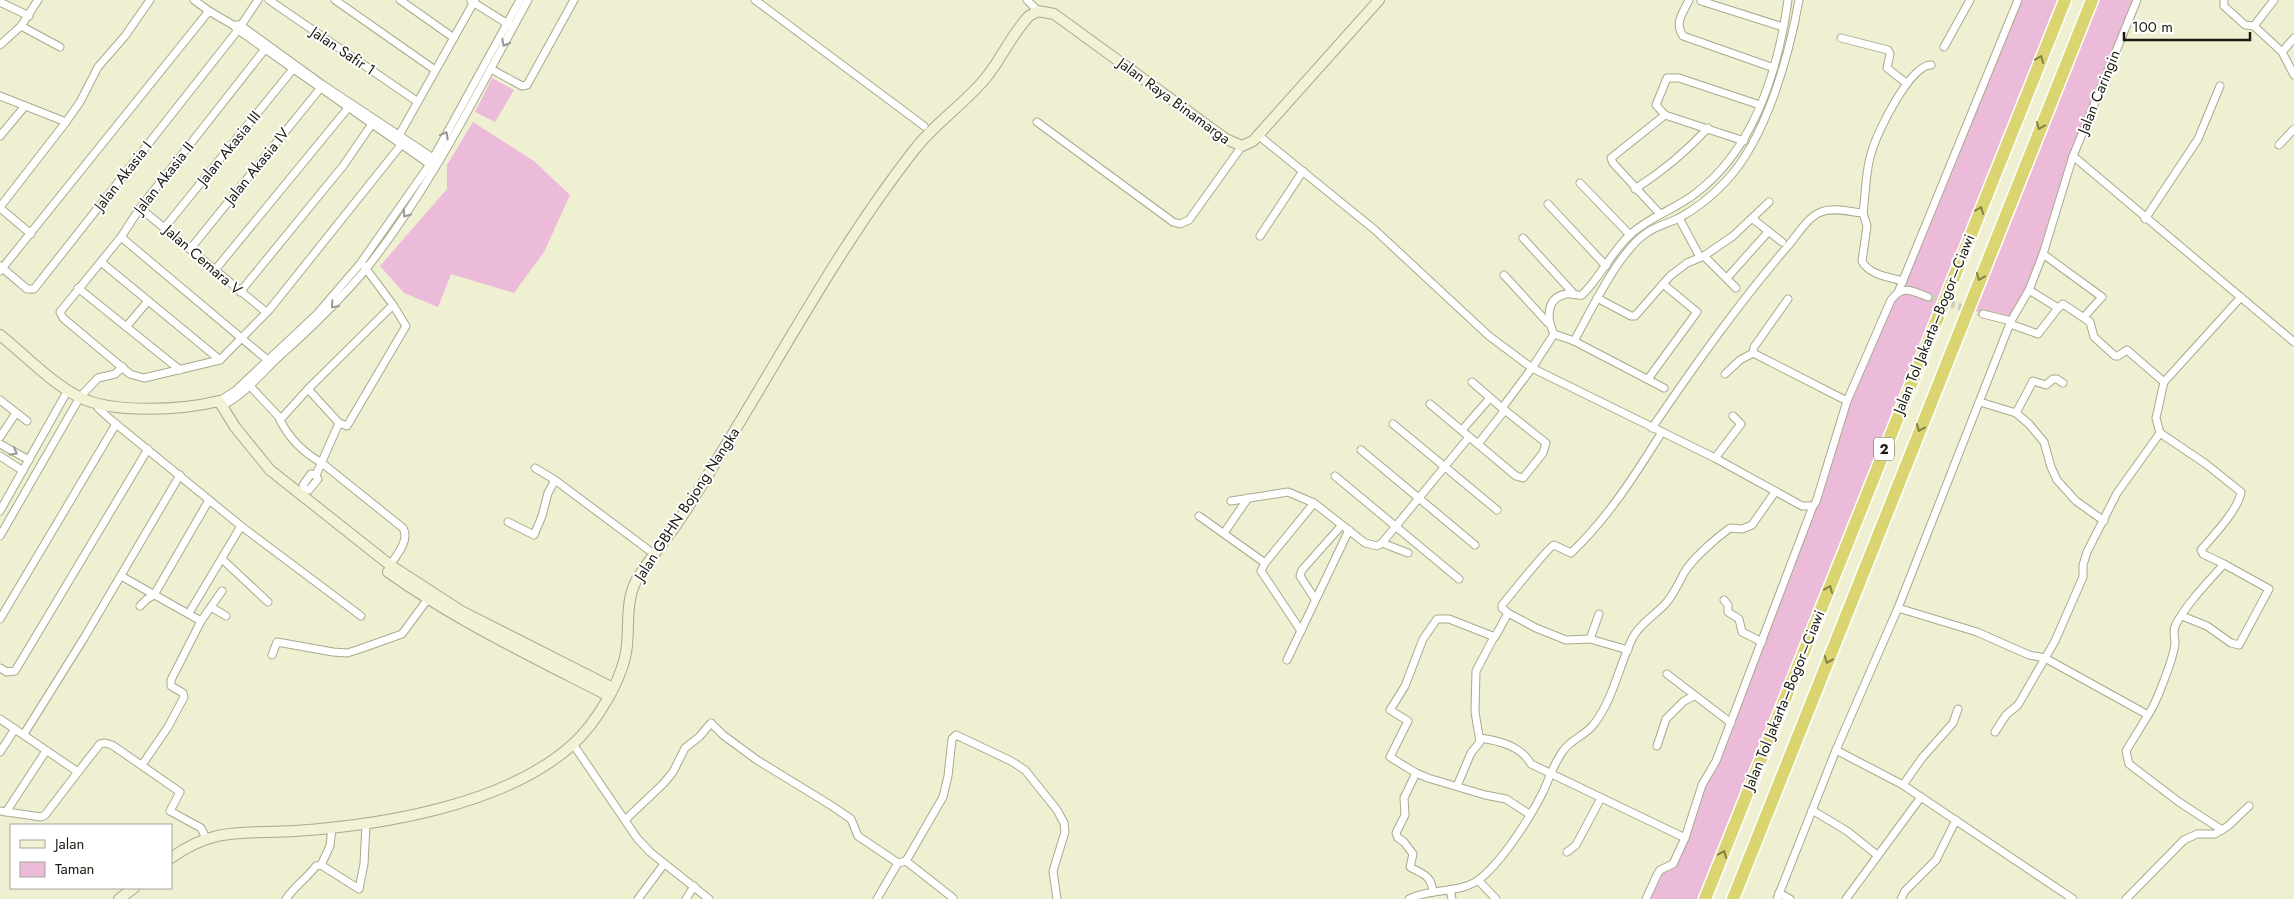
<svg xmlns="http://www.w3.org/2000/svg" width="2294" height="899" font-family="Jost,sans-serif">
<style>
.green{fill:#ecbbda}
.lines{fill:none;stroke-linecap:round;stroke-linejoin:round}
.street-tunnel{stroke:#cfcfb5;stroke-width:7;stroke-dasharray:7 3.5;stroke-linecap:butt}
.street-casing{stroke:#aaa98e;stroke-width:9}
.secondary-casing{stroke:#aaa98e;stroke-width:12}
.highway-casing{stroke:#fff;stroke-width:15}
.street{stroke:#fff;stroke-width:7}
.secondary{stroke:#f4f2d4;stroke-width:10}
.highway{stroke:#dad570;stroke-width:12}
.oneway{stroke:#999894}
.oneway2{stroke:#848145}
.labels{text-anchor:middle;stroke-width:4;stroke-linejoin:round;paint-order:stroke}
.shield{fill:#fff;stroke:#605f58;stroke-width:1}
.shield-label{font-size:14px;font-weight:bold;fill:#1c1b11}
.street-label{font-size:15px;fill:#1c1b11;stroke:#fff}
</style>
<rect width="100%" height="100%" fill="#efefd2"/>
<!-- green -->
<g class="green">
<path d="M2018 0H2065L1705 899H1646L1657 875 1673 864 1813 506 1840 424Z"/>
<path d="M2092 0H2137L2093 104 2029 290 2011 321 1968 309Z"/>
<path d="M492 78 514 90 495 122 475 112Z"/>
<path d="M473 122 534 161 570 195 544 252 514 293 451 274 438 307 404 293 380 266 447 189V165Z"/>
</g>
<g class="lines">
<!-- street-tunnel -->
<path class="street-tunnel" d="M1928 297 1983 314"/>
<!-- street casing -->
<g class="street-casing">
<g id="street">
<path d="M194 0 209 11"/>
<path d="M269 0 418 102"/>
<path d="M335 0 435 70"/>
<path d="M400 0 454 38"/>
<path d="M755 0 924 126"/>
<path d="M1027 0 1038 11"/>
<path d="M1689 0C1683 13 1674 23 1683 36L1774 68"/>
<path d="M2224 0V6L2245 25 2254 26 2282 52"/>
<path d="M471 1 511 26"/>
<path d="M1701 1 1783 27"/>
<path d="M0 2 29 16"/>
<path d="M236 25H240L323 85 436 160"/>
<path d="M21 26 60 47"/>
<path d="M2254 26 2274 0"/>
<path d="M1841 38 1888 50 1890 54 1887 68 1906 83"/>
<path d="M2294 38 2282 52 2294 75"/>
<path d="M0 45 21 26 38 0"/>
<path d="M1944 47 1970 0"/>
<path d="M265 49 140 208 121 237 60 312 63 318 130 374 144 378 220 360 270 309 401 145"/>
<path d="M491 69 522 86 527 85 574 0"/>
<path d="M0 96 66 122"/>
<path d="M1037 122 1173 222 1180 224 1189 220 1242 146"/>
<path d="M1258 135 1375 230 1489 336 1532 368 1715 458 1802 506H1813L1816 502 1847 401 1891 300C1902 284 1913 291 1928 297"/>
<path d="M0 136 25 106"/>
<path d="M397 139 475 0"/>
<path d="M1744 141 1665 115 1656 105 1667 78H1679L1760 105"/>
<path d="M2279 145 2294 129"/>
<path d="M2073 156 2294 342"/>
<path d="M1580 183 1630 235"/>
<path d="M1635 189C1663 171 1686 152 1708 128"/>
<path d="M1548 204 1606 266"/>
<path d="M0 207 66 122 80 102 98 67 125 36 150 0"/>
<path d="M0 208 31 234"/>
<path d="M140 208 266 312"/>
<path d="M1660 214 1613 163 1611 158 1665 115"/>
<path d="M1679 218 1700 257"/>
<path d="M1753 219 1782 242"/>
<path d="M2145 219 2198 139 2220 86"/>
<path d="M165 227 293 69"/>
<path d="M1260 236 1303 171"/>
<path d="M121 237 270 362"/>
<path d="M1523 238 1574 294"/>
<path d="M191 248 323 85"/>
<path d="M2043 254 2102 297 2084 317"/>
<path d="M1704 256 1736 288"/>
<path d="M101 262 220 360"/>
<path d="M0 266 27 289H34L238 30 258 0"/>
<path d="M364 266 393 305 308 389 280 420C289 438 304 453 322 463L403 528C410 540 397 555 390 565"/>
<path d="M215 270 348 108"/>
<path d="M0 271 209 11 233 25 238 30 435 168"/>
<path d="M1504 275 1548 323"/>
<path d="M1727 278 1768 232"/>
<path d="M1903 281C1889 277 1869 275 1862 261L1867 226 1863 213 1864 204C1866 187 1866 167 1872 151 1877 132 1910 65 1931 65"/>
<path d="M78 288 180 370"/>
<path d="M1899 290 2018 0"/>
<path d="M2029 290 2058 308 2063 304 2090 322 2094 337 2115 356H2118L2127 350 2164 382"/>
<path d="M240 292 343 166 374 121"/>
<path d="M1597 298 1631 316H1635L1670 276 1687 263 1704 256 1733 236 1769 202"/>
<path d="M1788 299 1754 347 1753 353 1847 401"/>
<path d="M1983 314 2011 321"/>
<path d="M2010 324 2038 334 2058 308"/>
<path d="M126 327 148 301"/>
<path d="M1554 334C1547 320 1545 298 1566 294 1572 293 1576 296 1582 295 1601 277 1612 250 1632 233 1651 216 1676 209 1696 193 1755 148 1778 71 1788 0"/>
<path d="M1574 341C1591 311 1619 250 1648 232 1657 226 1669 223 1679 218 1696 209 1713 195 1726 181 1766 139 1789 56 1799 0"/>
<path d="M1725 374 1740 360 1753 353"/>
<path d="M1648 379 1697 312 1663 284"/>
<path d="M1472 382 1502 408"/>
<path d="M250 386 280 418"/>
<path d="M0 400 27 421"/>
<path d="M219 401 235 391 317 314 360 264 430 164 520 0"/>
<path d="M1980 402 2016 413 2029 424 2044 442 2051 467 2057 480 2076 501 2104 521"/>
<path d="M99 404 98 408 110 419 241 526 361 616"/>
<path d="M1430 404 1516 476 1523 478 1543 453 1546 443 1502 408 1532 368 1554 334 1574 341 1664 388"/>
<path d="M221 406C245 395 261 373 281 355 311 328 340 300 366 269 431 187 478 91 528 0"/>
<path d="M2016 413 2033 381 2046 385 2053 379H2057L2063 383"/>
<path d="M339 423 347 426 406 326 393 305"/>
<path d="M1393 424 1497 510"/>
<path d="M1652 428C1695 365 1738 304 1787 247 1797 236 1807 217 1821 212 1833 207 1851 212 1863 213"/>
<path d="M1462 430 1490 398"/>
<path d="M0 437 16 413"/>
<path d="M0 444 29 460"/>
<path d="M1478 444 1505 410"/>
<path d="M1361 450 1475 545"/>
<path d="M0 456 23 471"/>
<path d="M1715 458 1741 424 1733 416"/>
<path d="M535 468 555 480 654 554"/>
<path d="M1335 476 1459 579"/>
<path d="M304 489 303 485 311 474 316 475"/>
<path d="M300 494 304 489 309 490 318 479 316 475 339 423 308 389"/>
<path d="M1231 501 1288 492 1314 503"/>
<path d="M0 511 68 390"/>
<path d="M1199 516 1265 563"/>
<path d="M508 522 534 535 542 516 548 493 555 480"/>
<path d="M1224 533 1248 498"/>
<path d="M0 536 80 397 98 378 115 374 123 367"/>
<path d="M1382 543 1408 553"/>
<path d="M222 559 268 602"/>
<path d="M2224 564 2203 554 2201 550C2212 537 2239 509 2241 492L2206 464 2160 433 2156 418 2164 382 2241 297"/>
<path d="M121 576 201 621"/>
<path d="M1315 599 1300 576 1302 570 1342 525"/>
<path d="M1724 600 1728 605V612L1739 619 1742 632 1762 642"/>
<path d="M140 606 147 599 154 595 209 500"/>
<path d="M211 607 226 616"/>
<path d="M1898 608 1977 632 2029 655 2045 658 2148 715C2156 704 2174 657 2175 643 2175 636 2172 631 2176 624 2188 602 2208 582 2224 564L2269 589 2239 645 2231 643 2207 626 2182 616"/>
<path d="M189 613 241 526"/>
<path d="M1508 613 1536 628 1566 640 1590 639"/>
<path d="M1599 614 1590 639 1628 650"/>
<path d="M0 619 116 424"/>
<path d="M1301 631 1261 571 1265 563 1314 503 1365 543 1377 546 1382 543 1469 437"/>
<path d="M272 655 277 642 333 652 347 653 357 650 402 634 430 596"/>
<path d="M1287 660 1349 530"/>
<path d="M0 668 7 672 15 671 148 449"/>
<path d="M1667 674 1731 723"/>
<path d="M2148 715 2126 751 2129 764 2179 802 2222 830"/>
<path d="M0 719 78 772 45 815 41 817 0 811"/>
<path d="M1995 732 2006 715 2018 705 2055 641 2083 577V565L2087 552 2117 493 2160 433"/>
<path d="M24 734 84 638 180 475"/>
<path d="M1480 738C1500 741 1521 746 1531 764L1685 838 1702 785 1716 761 1813 506"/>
<path d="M573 744 637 838 650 852 709 899"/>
<path d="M1657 746 1666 719 1684 701 1694 696"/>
<path d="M1836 750 1903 785 2073 899"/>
<path d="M0 752 15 729"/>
<path d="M142 765 168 727 184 697 183 693 171 686V680L201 621 222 591"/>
<path d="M78 772 100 744 105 743 112 745 180 792 170 811 201 828 206 838"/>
<path d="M1416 773 1404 798 1405 815 1396 833 1398 838 1404 842 1413 854 1410 867C1424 875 1431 875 1433 892"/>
<path d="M1903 785 1922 758 1953 723 1958 709"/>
<path d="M1457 786 1471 753 1480 742 1475 712 1476 671 1494 637"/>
<path d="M1812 810 1847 831 1877 855"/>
<path d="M6 812 46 751"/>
<path d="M1529 814 1506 799 1485 795 1428 778 1416 773 1390 757 1408 721 1390 710 1405 686 1423 639 1437 619H1449L1495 637 1508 613 1502 608V605C1510 596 1548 547 1554 545L1571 553C1608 518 1635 475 1662 432"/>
<path d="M625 820 663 784 673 772 685 748 699 737 711 723 723 735 757 760 832 806 851 819 858 836 898 863"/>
<path d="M1567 852 1576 845 1601 798"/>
<path d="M906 861 953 898"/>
<path d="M321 865 330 846 332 827"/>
<path d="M1478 880 1496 899"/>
<path d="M1450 890 1452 899"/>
<path d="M1779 893 1790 899"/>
<path d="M286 899C295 886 307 878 316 866L321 865 359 889 364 864 366 824"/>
<path d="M638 899 664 864"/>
<path d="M686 899 694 886"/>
<path d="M877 899 898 863 906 861 943 797 948 776 952 739 956 735 1011 761 1025 770 1057 810 1064 823 1065 832 1053 871 1057 899"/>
<path d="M1409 899C1429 888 1463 894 1481 878 1503 860 1530 818 1543 792 1549 779 1554 763 1563 751 1570 740 1586 735 1594 724 1614 698 1619 665 1633 637 1641 622 1656 615 1667 602 1674 593 1679 583 1684 573 1693 558 1716 538 1730 528L1742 529 1752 525 1775 492"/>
<path d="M1646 899 1657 875 1660 870 1673 864 1685 838"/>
<path d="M1777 899 1836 750 1898 608 2011 321 2029 290 2043 254 2073 156 2137 0"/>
<path d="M1846 899 1921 797"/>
<path d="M1901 899 1905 891 1936 860 1956 820"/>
<path d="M2126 899 2184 840 2197 834H2215L2228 826 2249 806"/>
</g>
</g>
<!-- secondary casing -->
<g class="secondary-casing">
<g id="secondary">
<path d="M0 335C25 355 50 382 79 397 112 414 183 410 219 401L235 427 270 470 390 565 461 611 613 688"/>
<path d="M388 572C457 621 533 657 609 696"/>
<path d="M171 858C215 826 246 834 295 831 383 825 504 805 571 746 596 724 624 678 627 645 629 624 626 600 636 581 647 562 661 545 674 528 693 501 709 473 726 445 787 345 843 241 915 149 935 123 963 105 984 80 1001 60 1011 35 1029 16L1038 11 1054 14 1226 139 1242 146 1253 141 1379 0"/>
<path d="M119 899 134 888"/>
</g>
</g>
<!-- highway casing -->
<g class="highway-casing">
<g id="highway">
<path d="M1705 899 2065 0"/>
<path d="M1733 899 2092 0"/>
</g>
</g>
<!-- street -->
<use href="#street" class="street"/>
<!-- secondary -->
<use href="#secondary" class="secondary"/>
<!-- highway -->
<use href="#highway" class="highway"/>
</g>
<!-- one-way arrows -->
<defs><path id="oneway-chevron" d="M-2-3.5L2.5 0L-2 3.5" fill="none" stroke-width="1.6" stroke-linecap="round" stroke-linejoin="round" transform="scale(1.25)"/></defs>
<g class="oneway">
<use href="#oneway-chevron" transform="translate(505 43) rotate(118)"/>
<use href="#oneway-chevron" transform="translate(445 135) rotate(-61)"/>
<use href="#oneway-chevron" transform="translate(406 214) rotate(126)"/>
<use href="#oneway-chevron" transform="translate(334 305) rotate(131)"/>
<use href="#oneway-chevron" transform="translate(14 452) rotate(29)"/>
</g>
<g class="oneway2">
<use href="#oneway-chevron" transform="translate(2040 59) rotate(-68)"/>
<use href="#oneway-chevron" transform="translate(2040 126) rotate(112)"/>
<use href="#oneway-chevron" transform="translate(1980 210) rotate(-68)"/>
<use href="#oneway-chevron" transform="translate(1980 277) rotate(112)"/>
<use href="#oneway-chevron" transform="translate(1920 428) rotate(112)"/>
<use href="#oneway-chevron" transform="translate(1829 589) rotate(-68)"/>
<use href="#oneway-chevron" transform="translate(1828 660) rotate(112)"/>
<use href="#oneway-chevron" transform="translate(1723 854) rotate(-68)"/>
</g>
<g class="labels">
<!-- shield labels -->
<rect class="shield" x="1874" y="437.5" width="20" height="23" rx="4"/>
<g class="shield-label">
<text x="1884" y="454">2</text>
</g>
<!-- street labels -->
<g class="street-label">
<text transform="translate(343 51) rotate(34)" y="5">Jalan Safir 1</text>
<text transform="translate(2099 92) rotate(-68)" y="5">Jalan Caringin</text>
<text transform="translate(1174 101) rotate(36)" y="5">Jalan Raya Binamarga</text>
<text transform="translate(229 148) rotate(-51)" y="5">Jalan Akasia III</text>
<text transform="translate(257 166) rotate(-51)" y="5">Jalan Akasia IV</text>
<text transform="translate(123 176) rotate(-52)" y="5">Jalan Akasia I</text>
<text transform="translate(164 178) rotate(-52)" y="5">Jalan Akasia II</text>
<text transform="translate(203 260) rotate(41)" y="5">Jalan Cemara V</text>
<text transform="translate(1934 324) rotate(-68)" y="5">Jalan Tol Jakarta–Bogor–Ciawi</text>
<text transform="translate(687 504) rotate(-57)" y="5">Jalan GBHN Bojong Nangka</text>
<text transform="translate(1784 700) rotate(-68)" y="5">Jalan Tol Jakarta–Bogor–Ciawi</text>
</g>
</g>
<!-- legend -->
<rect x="10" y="824" width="162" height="65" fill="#ffffff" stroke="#a4a4a0"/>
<rect x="20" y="840" width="25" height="8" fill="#f4f2d4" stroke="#a4a4a0"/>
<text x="55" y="849" font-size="15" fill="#1c1b11">Jalan</text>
<rect x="20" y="862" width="25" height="15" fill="#ecbbda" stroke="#a4a4a0"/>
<text x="55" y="874" font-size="15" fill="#1c1b11">Taman</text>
<!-- scale -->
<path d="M2124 32v8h126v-8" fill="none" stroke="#1c1b11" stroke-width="2.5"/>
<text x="2132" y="32" font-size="15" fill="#1c1b11" stroke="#ffffff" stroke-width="4" paint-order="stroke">100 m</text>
</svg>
